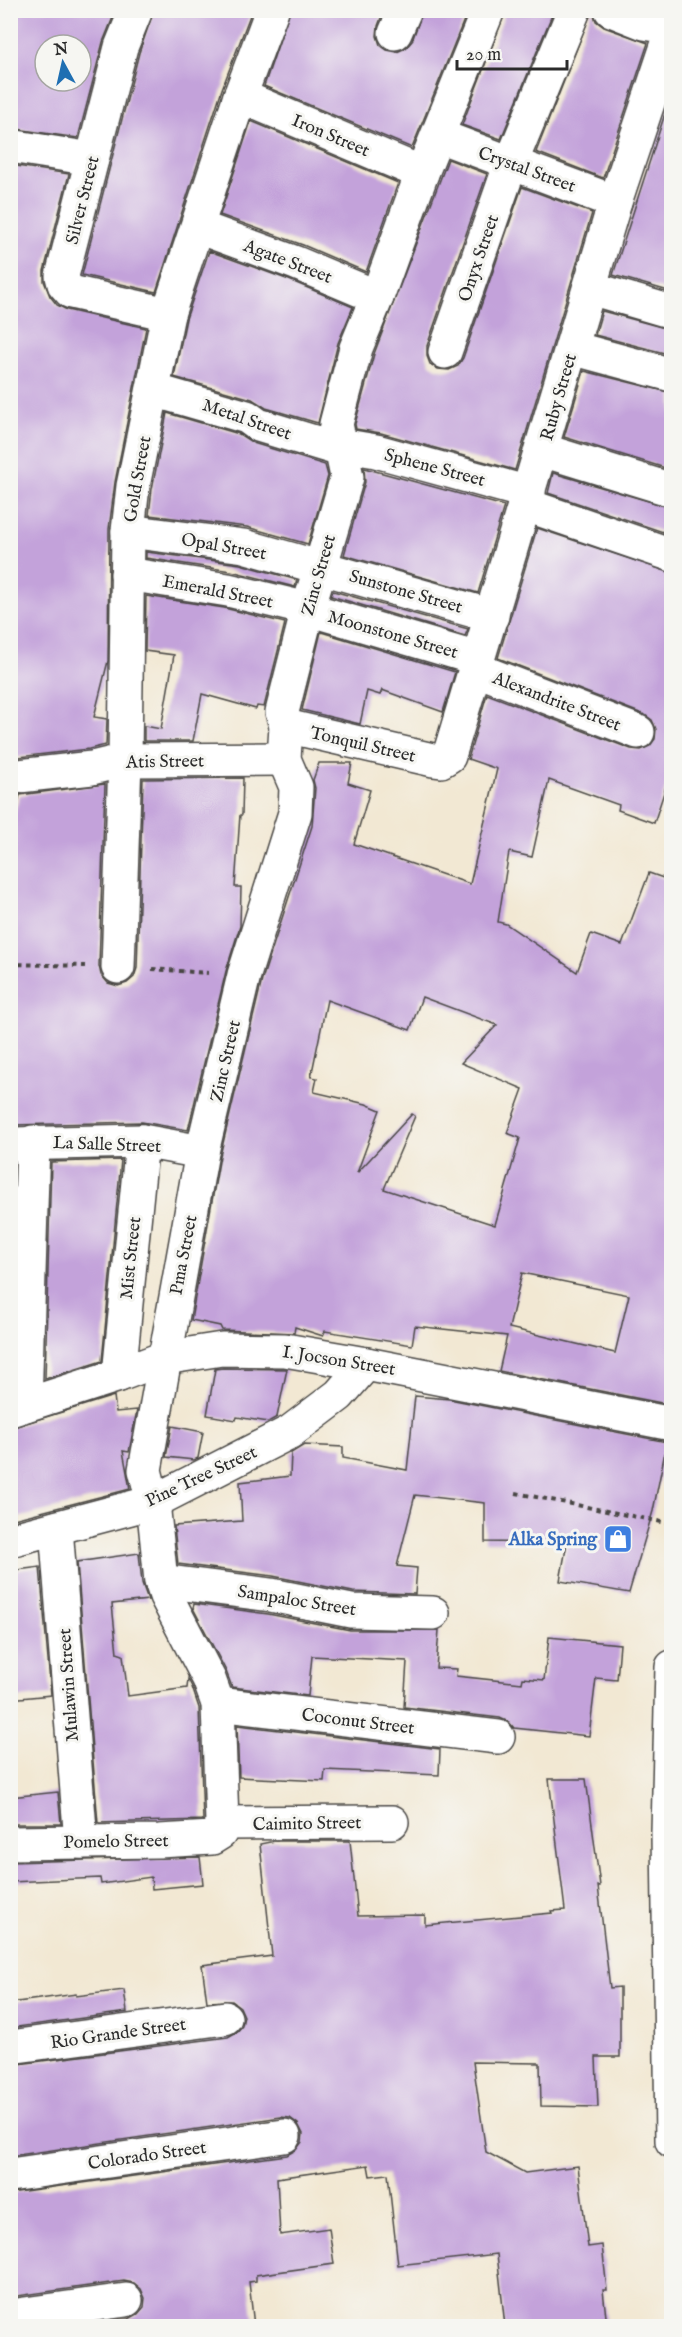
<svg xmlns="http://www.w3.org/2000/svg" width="682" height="2337" font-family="'IM FELL English',serif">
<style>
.building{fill:#c3a2da;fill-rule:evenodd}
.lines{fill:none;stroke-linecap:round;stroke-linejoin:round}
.minor-casing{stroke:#494744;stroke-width:36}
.tertiary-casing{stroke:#494744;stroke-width:36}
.path{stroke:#494744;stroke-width:4;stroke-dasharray:4.5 4.5;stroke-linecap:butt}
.minor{stroke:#fff;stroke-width:33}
.tertiary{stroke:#fff;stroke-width:33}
.labels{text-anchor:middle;stroke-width:6;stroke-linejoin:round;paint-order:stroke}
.street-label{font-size:18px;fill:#2b2b2b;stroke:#f6f6f2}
.shop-label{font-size:18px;font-weight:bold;fill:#366cbe;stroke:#f6f6f2;text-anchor:end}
</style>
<rect width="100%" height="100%" fill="#f6f6f2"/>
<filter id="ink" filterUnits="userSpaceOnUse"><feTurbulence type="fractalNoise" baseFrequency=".0167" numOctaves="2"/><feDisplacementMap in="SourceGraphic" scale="12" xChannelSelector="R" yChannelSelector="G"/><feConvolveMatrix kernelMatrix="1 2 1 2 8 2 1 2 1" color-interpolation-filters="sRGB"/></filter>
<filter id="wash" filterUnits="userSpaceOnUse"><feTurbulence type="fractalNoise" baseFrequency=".008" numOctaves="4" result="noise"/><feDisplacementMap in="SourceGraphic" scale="24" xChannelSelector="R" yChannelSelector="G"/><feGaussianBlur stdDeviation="1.35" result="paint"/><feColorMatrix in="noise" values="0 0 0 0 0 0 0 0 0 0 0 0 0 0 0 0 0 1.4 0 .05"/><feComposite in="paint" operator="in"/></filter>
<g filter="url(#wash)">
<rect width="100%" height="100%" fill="#f2e8d3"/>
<g id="blocks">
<!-- building -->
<g class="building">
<path d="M10 10H116L103 42 78 138 10 128ZM45 45H81V81H45Z"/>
<path d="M154 10H252L222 89 156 292 82 275 139 53Z"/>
<path d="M290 10H384L378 26 377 36 380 45 387 50 397 52 406 48 412 41 423 10H468L412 148 264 86Z"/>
<path d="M506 10H554L501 139 462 125Z"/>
<path d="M592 10 596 21 604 27 648 43 603 178 536 152Z"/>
<path d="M672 92V292L613 275Z"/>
<path d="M251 121 398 183 366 272 303 245 220 215Z"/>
<path d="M448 159 487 174 427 346V356L430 364 438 369 449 370 458 366 463 358 522 187 592 213 515 470 381 433 356 429 355 424 374 354Z"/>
<path d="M10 165 69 174 44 271V281L50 296 57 305 67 310 146 328 115 482 109 529 108 661 94 717 107 719 106 745 89 749 10 758Z"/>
<path d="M209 251 289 280 353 307 338 343 318 423 266 408 252 399 174 377 186 319Z"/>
<path d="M602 311 672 330V355L595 335Z"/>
<path d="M584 371 672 393V470L564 437Z"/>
<path d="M167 413 239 434 253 443 325 465 328 476 308 544 247 527 149 515 152 489Z"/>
<path d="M364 468 504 506 478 593 344 555 365 482Z"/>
<path d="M553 473 672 508V535L548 493Z"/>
<path d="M537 528 672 573V768L654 823 618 810 619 805 549 780 532 857 509 852 498 922 506 924 577 972 591 934 622 945 649 873 672 881V1405L499 1371 507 1336 415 1326 412 1345 325 1331 323 1336 295 1327 294 1333 222 1330 220 1326 191 1320 220 1156 262 980 312 826 315 788 313 780 319 763H352L348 783 370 790 354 844 470 884 497 769 468 759 487 694 631 749 641 750 650 746 655 739 656 729 652 720 645 715 498 658ZM422 997 497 1025 461 1063 523 1089 507 1133 520 1138 495 1225 384 1189 415 1116 412 1114 357 1173 380 1110 366 1104 314 1092 317 1078 311 1077 327 1000 410 1030ZM522 1273 629 1295 615 1353 509 1328Z"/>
<path d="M146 552 240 564 297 580 295 587 231 571 146 558Z"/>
<path d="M333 591 468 629 465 636 331 596Z"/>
<path d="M146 596 224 608 285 623 264 707 257 706 256 709 202 694 193 741H144V726L161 729 174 655 145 651Z"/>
<path d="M321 632 455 672 443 712 382 690 380 695 367 691 360 724 302 710Z"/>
<path d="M243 778 242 815H240L235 887H241L240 926 226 971 188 1130 142 1122 10 1125V827L20 795 105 784 99 966 101 975 108 983 118 986 127 983 134 977 137 968 143 779Z"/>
<path d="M121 1160 102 1361 45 1379 51 1162Z"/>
<path d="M223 1368 287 1369 277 1417 268 1422 237 1417 236 1420 207 1415 215 1369Z"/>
<path d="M114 1396 116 1412 137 1410 129 1452 123 1451 130 1489 10 1520V1428Z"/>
<path d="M415 1396 449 1399 667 1442 653 1511 629 1593 560 1581 567 1543 485 1542V1503L415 1495 397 1566 417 1568 415 1594 353 1592 273 1576 178 1564 174 1526 242 1521 240 1482 290 1476 291 1453 304 1445 343 1447V1458L407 1470Z"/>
<path d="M172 1426 203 1432 198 1458 194 1460 166 1457Z"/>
<path d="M139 1553 142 1583 148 1600 112 1604 117 1653 123 1655 128 1696 187 1688 188 1679 192 1687 199 1708 203 1820 98 1823 77 1562Z"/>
<path d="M40 1567 51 1695 10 1699V1571Z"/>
<path d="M194 1604 268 1614 350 1630H439L436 1668 457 1669 456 1676 522 1683 523 1678 544 1680 549 1637 620 1644 617 1680 596 1678 589 1736 514 1728 509 1722 500 1718 404 1707 407 1661 312 1656 308 1696 232 1687 226 1671 193 1608Z"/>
<path d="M237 1725 440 1749 439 1775 325 1770 324 1781 239 1777Z"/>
<path d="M549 1779H586L600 1886H598L610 1988 620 1987V2057H596L598 2107 541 2106 540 2063 473 2062 486 2152 525 2173 578 2166 588 2247 602 2245 607 2290H603L607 2326H505L497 2254 398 2265 388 2174 370 2176 368 2165 277 2178 280 2235 329 2228 334 2264 256 2275V2281L249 2282 254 2326H71L129 2319 138 2314 144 2307 145 2298 141 2289 134 2283 124 2281 10 2297V2193L287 2155 296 2150 302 2142 303 2134 298 2124 290 2118 281 2117 11 2156V2065L228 2037 237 2032 242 2026 244 2016 240 2007 232 2001 207 2002 202 1965 272 1956 260 1844 275 1841H350L358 1916 425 1915V1925L552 1913 551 1911 565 1910Z"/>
<path d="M58 1792 61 1824H10V1797Z"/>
<path d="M200 1857 203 1884 152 1889 151 1877 101 1884 100 1878 10 1882V1862Z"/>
<path d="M124 1990 127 2012 10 2028V2003L76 1994V1996Z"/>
</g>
</g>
</g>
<g filter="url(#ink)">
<use href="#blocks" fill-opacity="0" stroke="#494744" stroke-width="1.5"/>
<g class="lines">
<!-- minor casing -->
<g class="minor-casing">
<g id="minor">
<path d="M136 10 121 47 62 276 64 284 71 292 168 314"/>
<path d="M395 33 405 10"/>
<path d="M240 96 422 173"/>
<path d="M439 136 615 202"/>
<path d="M10 146 92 159"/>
<path d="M198 227 296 263 377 297"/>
<path d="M590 288 672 312"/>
<path d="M572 348 672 375"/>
<path d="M445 352 511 163 574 10"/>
<path d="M153 390 247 417 258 425 331 447 340 445 376 451 529 493"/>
<path d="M542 450 672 490"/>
<path d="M526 505 672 555"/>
<path d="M128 531 244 546 492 616"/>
<path d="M127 574 228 590 308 609 478 659"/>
<path d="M475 669 638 732"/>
<path d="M286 726 433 760 441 761 449 756 615 202 671 34 669 27 644 23 611 10"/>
<path d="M10 777 92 768 125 760 284 759"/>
<path d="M118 967 125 760 128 531 133 486 168 314 240 96 272 10"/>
<path d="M12 1144 142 1141 202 1152"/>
<path d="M119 1375 142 1141"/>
<path d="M25 1405 33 1142"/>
<path d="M10 1410 119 1375 164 1358 222 1349 285 1350 366 1364 672 1424"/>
<path d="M56 1528 81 1842"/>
<path d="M10 1540 153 1502 290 1432 339 1395 366 1364"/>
<path d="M161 1581 271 1595 351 1611 433 1613"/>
<path d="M218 1704 498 1737"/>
<path d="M222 1823 392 1822"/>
<path d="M10 1843 159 1841 212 1838 220 1833 222 1823 218 1704 209 1679 166 1596 161 1581 153 1502 145 1470 202 1152 244 975 295 813 296 787 284 759 286 726 282 712 308 609 347 477 336 424 356 348 377 297 422 173 488 10"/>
<path d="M10 2047 225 2018"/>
<path d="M10 2175 284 2136"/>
<path d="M10 2316 126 2300"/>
</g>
</g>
<!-- tertiary casing -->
<g class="tertiary-casing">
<path id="tertiary" d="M672 1667 668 1832 672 2141"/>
</g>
<!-- path -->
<g class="path">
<path d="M10 964 85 966"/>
<path d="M152 969 208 973"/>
<path d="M516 1493 672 1524"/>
</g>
<!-- minor -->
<use href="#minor" class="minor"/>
<!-- tertiary -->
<use href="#tertiary" class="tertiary"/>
</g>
</g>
<!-- icons -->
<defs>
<g id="shop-square" transform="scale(1.5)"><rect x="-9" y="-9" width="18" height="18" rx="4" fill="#3f7fe0" stroke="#f6f6f2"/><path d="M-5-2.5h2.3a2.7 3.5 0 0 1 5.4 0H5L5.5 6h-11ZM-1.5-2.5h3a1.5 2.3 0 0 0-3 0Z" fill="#fff"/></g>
</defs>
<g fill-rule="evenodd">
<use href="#shop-square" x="618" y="1539"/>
</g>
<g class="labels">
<!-- street labels -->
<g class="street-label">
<text transform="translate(331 135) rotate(23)" y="6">Iron Street</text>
<text transform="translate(527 169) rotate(20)" y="6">Crystal Street</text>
<text transform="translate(82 200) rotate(-76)" y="6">Silver Street</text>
<text transform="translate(478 258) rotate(-71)" y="6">Onyx Street</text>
<text transform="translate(288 261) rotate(21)" y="6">Agate Street</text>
<text transform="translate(558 397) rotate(-74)" y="6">Ruby Street</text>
<text transform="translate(247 419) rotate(19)" y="6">Metal Street</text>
<text transform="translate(435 467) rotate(15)" y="6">Sphene Street</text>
<text transform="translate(137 479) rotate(-80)" y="6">Gold Street</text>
<text transform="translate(224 546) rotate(10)" y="6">Opal Street</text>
<text transform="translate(318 575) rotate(-74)" y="6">Zinc Street</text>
<text transform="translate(218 591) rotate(11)" y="6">Emerald Street</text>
<text transform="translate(406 591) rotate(16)" y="6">Sunstone Street</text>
<text transform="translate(393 634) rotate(16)" y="6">Moonstone Street</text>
<text transform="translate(557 701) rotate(21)" y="6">Alexandrite Street</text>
<text transform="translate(363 744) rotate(13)" y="6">Tonquil Street</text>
<text transform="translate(165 761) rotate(-1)" y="6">Atis Street</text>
<text transform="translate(225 1061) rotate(-77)" y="6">Zinc Street</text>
<text transform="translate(107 1144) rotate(2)" y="6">La Salle Street</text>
<text transform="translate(183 1255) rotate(-79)" y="6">Pma Street</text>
<text transform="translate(130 1258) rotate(-84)" y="6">Mist Street</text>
<text transform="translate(339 1360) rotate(9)" y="6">I. Jocson Street</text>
<text transform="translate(201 1476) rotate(-25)" y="6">Pine Tree Street</text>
<text transform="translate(297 1600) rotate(9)" y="6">Sampaloc Street</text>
<text transform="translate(68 1685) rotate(-94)" y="6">Mulawin Street</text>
<text transform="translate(358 1721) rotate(7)" y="6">Coconut Street</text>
<text transform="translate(307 1823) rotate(-1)" y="6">Caimito Street</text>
<text transform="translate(116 1841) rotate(-1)" y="6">Pomelo Street</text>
<text transform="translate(118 2033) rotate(-8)" y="6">Rio Grande Street</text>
<text transform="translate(147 2155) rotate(-8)" y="6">Colorado Street</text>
</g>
<!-- shop labels -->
<g class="shop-label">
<text x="597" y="1545">Alka Spring</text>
</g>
</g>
<!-- margin -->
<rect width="682" height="2337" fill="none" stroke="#f6f6f2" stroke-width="36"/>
<!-- north arrow -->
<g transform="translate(63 63) rotate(352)"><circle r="28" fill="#f6f6f2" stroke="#a5a5a2" stroke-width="1.5"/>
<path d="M0-4.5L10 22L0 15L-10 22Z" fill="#1f6fb2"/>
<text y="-9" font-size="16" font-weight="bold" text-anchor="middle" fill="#2b2b2b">N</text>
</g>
<!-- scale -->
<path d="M457 60v9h110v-9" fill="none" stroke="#2b2b2b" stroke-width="3"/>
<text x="466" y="60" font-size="18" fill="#2b2b2b" stroke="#f6f6f2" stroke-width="4.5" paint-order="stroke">20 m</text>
</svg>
